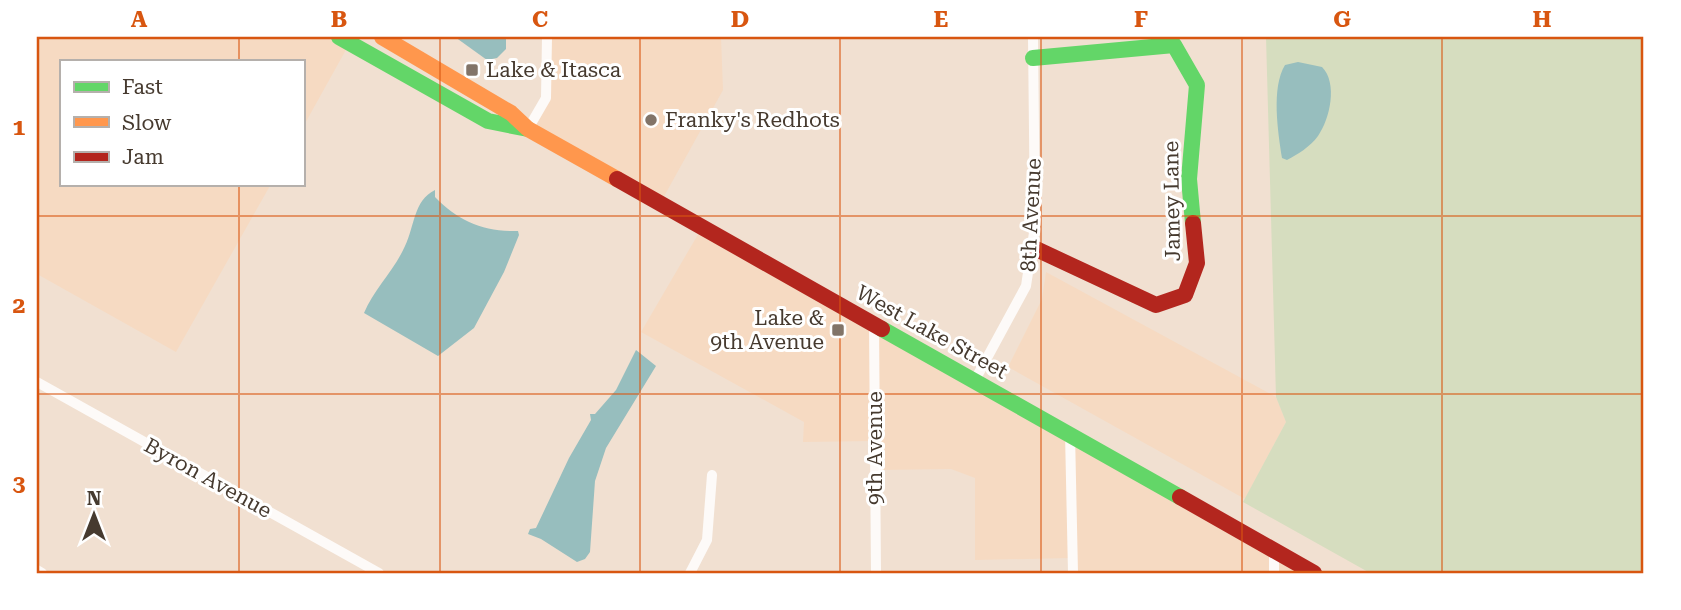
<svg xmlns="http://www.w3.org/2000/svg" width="1681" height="610" font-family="'Roboto Serif',serif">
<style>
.built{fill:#f6dac2}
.green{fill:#d6ddbf}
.water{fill:#97bebe}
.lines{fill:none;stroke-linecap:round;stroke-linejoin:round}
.street{stroke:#fdfaf8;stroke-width:10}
.fast{stroke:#63d668;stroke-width:16}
.slow{stroke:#ff974d;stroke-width:16}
.jam{stroke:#b3261e;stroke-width:16}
.grid{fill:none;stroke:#d85610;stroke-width:2;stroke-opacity:0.55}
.poi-dot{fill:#827468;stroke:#fff;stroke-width:2.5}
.labels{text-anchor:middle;stroke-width:6;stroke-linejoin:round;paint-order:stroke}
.poi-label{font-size:21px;fill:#463a2f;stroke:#fff;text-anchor:start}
.street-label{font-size:21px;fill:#463a2f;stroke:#fff}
.neatline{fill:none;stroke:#d85610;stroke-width:2.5}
.grid-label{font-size:23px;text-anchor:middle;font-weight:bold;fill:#d85610}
</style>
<rect width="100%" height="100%" fill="#f1e0d1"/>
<!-- built -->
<g class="built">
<path d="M37 37H327L347 48 303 127V61H61V184H271L176 352 37 274Z"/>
<path d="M550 37H721L723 90 662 200 531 128 548 98Z"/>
<path d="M700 231 871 324 872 441 803 442 804 422 641 332Z"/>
<path d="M1046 272 1276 397 1286 422 1245 499 1008 367 1042 299Z"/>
<path d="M877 329 1311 573H1070V558L975 560V478L951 469 878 470Z"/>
</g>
<!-- green -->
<path class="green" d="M1266 37H1644V573H1370L1243 502 1286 422 1276 397Z"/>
<!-- water -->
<g class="water">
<path d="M455 37H506V49L497 58 487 60Z"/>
<path d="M1298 62 1322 67C1338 83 1330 119 1318 136 1310 147 1298 154 1287 160L1282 158C1278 132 1271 88 1285 65Z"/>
<path d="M435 190V197C458 221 484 232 518 231L519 235 504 272 474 328 438 356 364 313C374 289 394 271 405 246 415 226 413 201 435 190Z"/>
<path d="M636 350 656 366 606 448 595 481 590 552 585 559 577 562 541 539 528 534 530 529 536 528 569 458 591 420 590 414H595L616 390Z"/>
</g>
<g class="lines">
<!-- street -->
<g class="street">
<path d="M528 129 546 98 547 37"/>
<path d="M874 323 876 573"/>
<path d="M975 380 1026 286 1035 226 1033 37"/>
<path d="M37 382 379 573"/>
<path d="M1070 433 1073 573"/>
<path d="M37 570 42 573"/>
<path d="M690 573 707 540 712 475"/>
<path d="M1274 573V551"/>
</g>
<!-- fast -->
<g class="fast">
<path d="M339 37 488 121 528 129"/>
<path d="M1033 58 1174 45 1197 85 1189 179 1193 223"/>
<path d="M882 329 1180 497"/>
</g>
<!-- slow -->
<path class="slow" d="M382 37 511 113 528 129 617 179"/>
<!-- jam -->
<g class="jam">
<path d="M617 179 882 329"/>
<path d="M1034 248 1156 305 1185 295 1197 263 1193 223"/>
<path d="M1180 497 1314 573"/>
</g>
</g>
<!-- grid -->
<path class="grid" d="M239 37V61M440 37V573M640 37V573M840 37V573M1041 37V573M1242 37V573M1442 37V573M239 184V573M37 216H1644M37 394H1644"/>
<!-- markers -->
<g class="poi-dot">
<rect x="465" y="63" width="14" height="14" rx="3.5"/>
<circle cx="651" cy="120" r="7"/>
<rect x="831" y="323" width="14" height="14" rx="3.5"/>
</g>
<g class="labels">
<!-- poi labels -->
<g class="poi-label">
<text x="486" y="77">Lake &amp; Itasca</text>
<text x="665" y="127">Franky's Redhots</text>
<text x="824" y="325" text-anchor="end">Lake &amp;<tspan x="824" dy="24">9th Avenue</tspan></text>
</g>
<!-- street labels -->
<g class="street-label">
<text transform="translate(1172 201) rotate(-91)" y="7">Jamey Lane</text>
<text transform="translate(1031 215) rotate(-87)" y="7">8th Avenue</text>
<text transform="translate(932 332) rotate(29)" y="7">West Lake Street</text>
<text transform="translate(875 448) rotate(-90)" y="7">9th Avenue</text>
<text transform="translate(208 478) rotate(29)" y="7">Byron Avenue</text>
</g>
</g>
<!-- border -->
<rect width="1681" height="610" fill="none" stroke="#ffffff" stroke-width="77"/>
<!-- legend -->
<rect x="60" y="60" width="245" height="126" fill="#ffffff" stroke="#b5b0ac" stroke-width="2"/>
<rect x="74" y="82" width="35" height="10" fill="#63d668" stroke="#b5b0ac" stroke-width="2"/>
<text x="122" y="94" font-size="21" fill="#463a2f">Fast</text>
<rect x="74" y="117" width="35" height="10" fill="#ff974d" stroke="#b5b0ac" stroke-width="2"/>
<text x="122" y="130" font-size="21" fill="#463a2f">Slow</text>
<rect x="74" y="152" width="35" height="10" fill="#b3261e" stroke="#b5b0ac" stroke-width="2"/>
<text x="122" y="164" font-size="21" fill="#463a2f">Jam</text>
<!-- north arrow -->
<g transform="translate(94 515)" stroke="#ffffff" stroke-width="5" paint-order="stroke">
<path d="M0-5L12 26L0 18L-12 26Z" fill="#463a2f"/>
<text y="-10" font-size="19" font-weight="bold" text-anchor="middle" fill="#463a2f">N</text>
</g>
<rect x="38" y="38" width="1604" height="534" class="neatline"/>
<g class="grid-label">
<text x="139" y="27">A</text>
<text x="339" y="27">B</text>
<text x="540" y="27">C</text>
<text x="740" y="27">D</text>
<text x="941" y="27">E</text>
<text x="1141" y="27">F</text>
<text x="1342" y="27">G</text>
<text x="1542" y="27">H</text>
<text x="19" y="135">1</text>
<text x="19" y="313">2</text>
<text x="19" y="491">3</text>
</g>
</svg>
